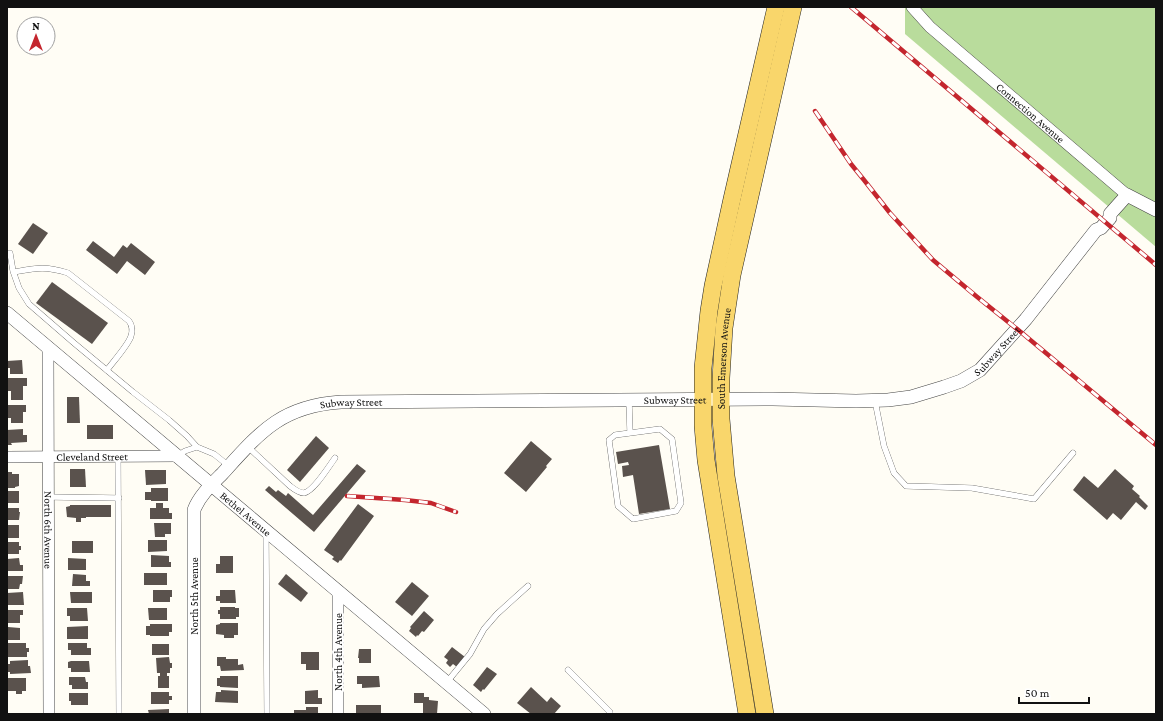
<svg xmlns="http://www.w3.org/2000/svg" width="1163" height="721" font-family="'Crimson Pro',serif">
<style>
.forest{fill:#b9dc9c}
.building{fill:#5a524d}
.lines{fill:none;stroke-linecap:round;stroke-linejoin:round}
.service-casing{stroke:#444;stroke-width:6}
.minor-casing{stroke:#444;stroke-width:12}
.tertiary-casing{stroke:#444;stroke-width:14}
.primary-casing{stroke:#222;stroke-width:18}
.service{stroke:#fff;stroke-width:5.5}
.minor{stroke:#fff;stroke-width:11}
.tertiary{stroke:#fff;stroke-width:13}
.primary{stroke:#f9d66b;stroke-width:17}
.rail-casing{stroke:#c4262e;stroke-width:4.5}
.rail{stroke:#fff;stroke-width:3;stroke-dasharray:9;stroke-linecap:butt}
.labels{text-anchor:middle;stroke-width:4;stroke-linejoin:round;paint-order:stroke}
.street-label{font-size:11px;fill:#111;stroke:#fff}
</style>
<rect width="100%" height="100%" fill="#fffdf5"/>
<!-- forest -->
<path class="forest" d="M905 7H1156V247L905 34Z"/>
<!-- building -->
<g class="building">
<path d="M33 223 48 233 33 254 18 244Z"/>
<path d="M93 241 114 257 123 245 127 248 131 243 155 262 145 275 127 261 117 274 86 250Z"/>
<path d="M52 282 108 323 92 344 36 303Z"/>
<path d="M22 360 23 374H10V368H7V361Z"/>
<path d="M7 378H27V386H23V400H11V391H7Z"/>
<path d="M67 397H79L80 423H67Z"/>
<path d="M7 405H26V412H23V423H11V418H7Z"/>
<rect x="87" y="425" width="26" height="14"/>
<path d="M23 429V435H27V442L11 443 12 445H7V430Z"/>
<path d="M316 436 329 448 300 482 287 470Z"/>
<path d="M531 441 552 459 546 466 547 467 526 492 504 473Z"/>
<path d="M659 445 670 509 639 514 633 475 623 477 622 466 629 465 628 462 618 464 616 452Z"/>
<path d="M357 464 366 471 314 532 265 490 269 486 276 492 278 490 286 496 288 493 313 515Z"/>
<path d="M70 469H85L86 487H70Z"/>
<path d="M1115 469 1134 486 1132 489 1140 496 1139 497 1148 506 1145 510 1136 502 1121 520 1113 513 1107 520 1073 490 1084 476 1098 488Z"/>
<path d="M145 470H166V484L146 485Z"/>
<path d="M7 472H12V474H19V486L15 487V488H8V486H7Z"/>
<path d="M151 488H168V501H151V500H145V492H151Z"/>
<rect x="7" y="491" width="12" height="12"/>
<path d="M156 503H163V508H169V513H172V519H150V508H156Z"/>
<path d="M358 504 374 516 341 561 340 560 338 563 332 559 334 557 324 550Z"/>
<path d="M70 505H111V517H86V518H81V522H76V518L67 517 66 507 70 506Z"/>
<path d="M8 508H19V512H20L19 520H8L7 514H8Z"/>
<path d="M154 523H171V534H165V537H155Z"/>
<rect x="7" y="525" width="12" height="13"/>
<path d="M148 540H167V551L148 552Z"/>
<rect x="72" y="541" width="21" height="12"/>
<path d="M8 542H19V546H21V550H19V554H8V550H7Z"/>
<path d="M151 555 169 556V562H171V567H151Z"/>
<path d="M220 556H233V573H216V564H220Z"/>
<path d="M19 558 20 565H23V571H7V559Z"/>
<path d="M68 558 86 559V570H68Z"/>
<rect x="144" y="573" width="23" height="12"/>
<path d="M73 574 86 575V581H90V586H72Z"/>
<path d="M286 574 308 593 301 602 278 584Z"/>
<path d="M8 576H23L22 584H20L19 589H8Z"/>
<path d="M412 582 429 596 412 616 395 602Z"/>
<path d="M153 590H172V597H170V602H153Z"/>
<path d="M220 590H235L236 603H220V601H216V596H220Z"/>
<path d="M23 592 24 605H7V593Z"/>
<path d="M70 592H92V603H71Z"/>
<path d="M220 607H235V608H239V617H236V619H220V614H218V610H220Z"/>
<path d="M67 608H87L88 621H70V616H67Z"/>
<path d="M148 608H167V620H149Z"/>
<path d="M8 610H23V615H20V623H8Z"/>
<path d="M424 611 434 620 424 632 422 631 418 636 417 635 416 637 409 631 411 628 410 627Z"/>
<path d="M220 623H238V635H234V638H224V635L216 634V625L220 624Z"/>
<path d="M150 624H172V632H169V636H150V635H146V626H150Z"/>
<path d="M88 626V639H67V627Z"/>
<path d="M8 627 20 628V640H7Z"/>
<path d="M8 643H26V648H29V652H27V657H8Z"/>
<path d="M68 643H87V648H91V655H71V650H68Z"/>
<rect x="152" y="644" width="17" height="11"/>
<path d="M452 647 465 657 457 667 453 664 450 667 446 663 448 660 444 657Z"/>
<path d="M359 649H371V663H359V658H358Z"/>
<path d="M301 652H319V670H306V664H301Z"/>
<path d="M169 657 170 663H172V668H170V673H167V676H169V688H158V676H160V673H157L156 658Z"/>
<path d="M217 657H226V659H238V665L243 664 244 670 221 671 220 666H217Z"/>
<path d="M28 660V666H30L31 673 10 674V672H7V664H10V661Z"/>
<path d="M71 661H89L90 672H71V668H68V662Z"/>
<path d="M487 667 497 674 484 690 483 689 481 692 473 685Z"/>
<path d="M220 676H238V688L220 687V686H217V678H220Z"/>
<path d="M357 676H379L380 687 362 688V684H357Z"/>
<path d="M69 677H85L86 682H88V689H72V685H69Z"/>
<path d="M7 678H26V691H22V694H16V691H7Z"/>
<path d="M531 687 547 702 551 697 561 706 554 714H531L517 703Z"/>
<path d="M221 690 238 691V703L215 702 216 692H221Z"/>
<path d="M318 690V698H322V704H305V691Z"/>
<path d="M151 692H169V696H172V700H169V704H151Z"/>
<path d="M69 693H88V705H71V701H69Z"/>
<path d="M414 693H424V697H429V700L438 701 437 714H423V703H414Z"/>
<rect x="356" y="705" width="25" height="9"/>
<path d="M306 707H318V714H294V710H306Z"/>
<path d="M169 709V714H149L148 710Z"/>
</g>
<g class="lines">
<!-- service casing -->
<g class="service-casing">
<g id="service">
<path d="M10 253 13 271 19 288 29 304 74 343 133 392 169 420 187 436 197 447 214 454 229 466"/>
<path d="M14 272C37 268 45 266 68 273L129 321C132 325 133 330 131 336 129 344 113 362 107 370"/>
<path d="M629 400 630 433 660 429 672 439 681 503 676 511 633 519 618 506 609 440 615 435 630 433"/>
<path d="M875 401 884 446 894 473 906 486 972 488 1034 499 1073 453"/>
<path d="M247 446 290 486C294 489 299 493 304 493 314 491 329 466 335 458"/>
<path d="M118 456 119 714"/>
<path d="M177 456 185 451 197 447"/>
<path d="M48 497 119 498"/>
<path d="M266 532 267 714"/>
<path d="M568 670 610 712V714"/>
<path d="M447 682 470 654 484 629 497 614 528 586"/>
</g>
</g>
<!-- minor casing -->
<g class="minor-casing">
<g id="minor">
<path id="s1" d="M912 7 930 27 1127 195"/>
<path id="s2" d="M48 347 49 714"/>
<path id="s3" d="M7 457 177 456"/>
<path d="M338 591V714"/>
</g>
</g>
<!-- tertiary casing -->
<g class="tertiary-casing">
<g id="tertiary">
<path id="s4" d="M7 313 484 714"/>
<path id="s5" d="M194 714V510C199 496 212 484 222 474 260 432 281 406 341 402L773 399 856 401 888 400 911 397 944 387 961 381 980 370 1026 319 1096 230 1101 228 1110 218V214L1127 195 1156 210"/>
</g>
</g>
<!-- primary casing -->
<g class="primary-casing">
<g id="primary">
<path d="M747 714 706 460 703 426V368L709 311 713 286 732 199 776 7"/>
<path id="s6" d="M765 714 726 476 721 419V378L724 328 732 275 793 7"/>
</g>
</g>
<!-- service -->
<use href="#service" class="service"/>
<!-- minor -->
<use href="#minor" class="minor"/>
<!-- tertiary -->
<use href="#tertiary" class="tertiary"/>
<!-- primary -->
<use href="#primary" class="primary"/>
<!-- rail casing -->
<g class="rail-casing">
<g id="rail">
<path d="M851 7 1156 265"/>
<path d="M815 111 851 164 864 180 890 213 933 260 976 296 1022 333 1156 445"/>
<path d="M347 496 405 500 431 503 456 512"/>
</g>
</g>
<!-- rail -->
<use href="#rail" class="rail"/>
</g>
<g class="labels">
<!-- street labels -->
<g class="street-label">
<text dy="4" stroke="none"><textPath href="#s1" startOffset="159">Connection Avenue</textPath></text>
<text dy="4" stroke="none"><textPath href="#s5" startOffset="1064">Subway Street</textPath></text>
<text dy="4" stroke="none"><textPath href="#s6" startOffset="359">South Emerson Avenue</textPath></text>
<text dy="4" stroke="none"><textPath href="#s5" startOffset="728">Subway Street</textPath></text>
<text dy="4" stroke="none"><textPath href="#s5" startOffset="404">Subway Street</textPath></text>
<text dy="4" stroke="none"><textPath href="#s3" startOffset="85">Cleveland Street</textPath></text>
<text dy="4" stroke="none"><textPath href="#s4" startOffset="312">Bethel Avenue</textPath></text>
<text dy="4" stroke="none"><textPath href="#s2" startOffset="183">North 6th Avenue</textPath></text>
<text transform="translate(194 596) rotate(-90)" y="4">North 5th Avenue</text>
<text transform="translate(338 652) rotate(-90)" y="4">North 4th Avenue</text>
</g>
</g>
<!-- border -->
<rect width="1163" height="721" fill="none" stroke="#111111" stroke-width="16"/>
<!-- north arrow -->
<g transform="translate(36 36)"><circle r="19" fill="#ffffff" stroke="#a0a0a0"/>
<path d="M0-3L7 15L0 10L-7 15Z" fill="#c4262e"/>
<text y="-6" font-size="11" font-weight="bold" text-anchor="middle" fill="#111111">N</text>
</g>
<!-- scale -->
<path d="M1019 697v6h70v-6" fill="none" stroke="#111111" stroke-width="2"/>
<text x="1025" y="697" font-size="12" fill="#111111" stroke="#ffffff" stroke-width="3" paint-order="stroke">50 m</text>
</svg>
